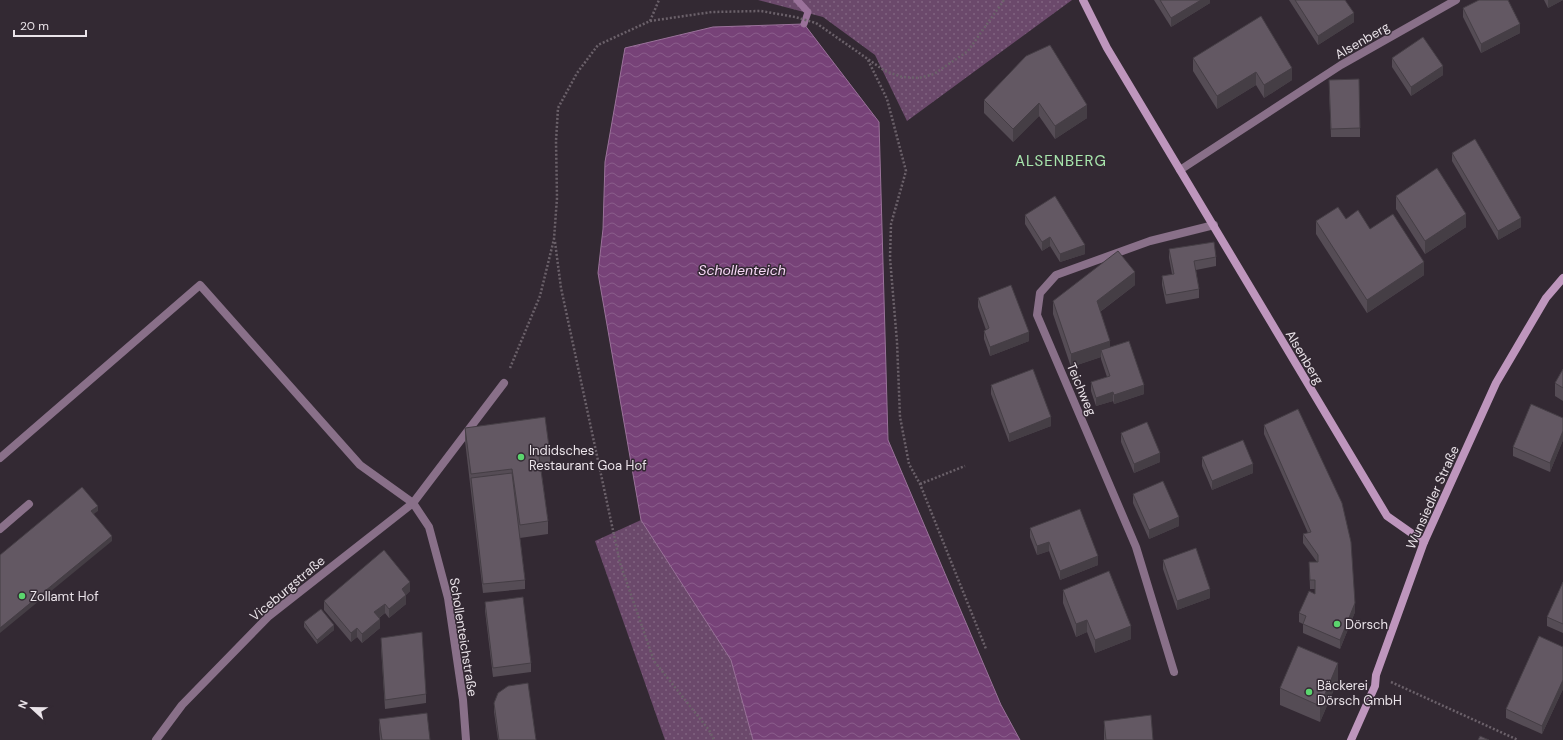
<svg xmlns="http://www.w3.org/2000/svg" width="1563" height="740" font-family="'DM Sans',sans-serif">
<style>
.grass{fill:url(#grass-dots)}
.water{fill:url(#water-waves);stroke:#9a729a}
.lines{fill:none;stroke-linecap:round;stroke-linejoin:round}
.stream{stroke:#9a729a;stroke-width:7}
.path{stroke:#6b616a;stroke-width:2.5;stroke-dasharray:2 2;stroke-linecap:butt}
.lane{stroke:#897089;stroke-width:8}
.street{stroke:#897089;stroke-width:8}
.secondary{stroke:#be96bd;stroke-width:8}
.wall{fill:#554c55}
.shaded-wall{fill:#453e45}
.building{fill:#635863;stroke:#453e45}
.poi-dot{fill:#5bd56e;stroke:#332933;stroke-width:1.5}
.labels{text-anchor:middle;stroke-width:3;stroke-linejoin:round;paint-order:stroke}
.street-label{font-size:13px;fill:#eae3e9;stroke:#332933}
.poi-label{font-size:13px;fill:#eae3e9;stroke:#332933;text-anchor:start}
.water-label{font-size:14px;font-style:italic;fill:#f7d7f6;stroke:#332933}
.quarter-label{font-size:15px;letter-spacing:1px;fill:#a8e6ad;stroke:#332933}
</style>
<defs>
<pattern id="grass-dots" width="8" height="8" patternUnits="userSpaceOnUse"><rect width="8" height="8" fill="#6b496b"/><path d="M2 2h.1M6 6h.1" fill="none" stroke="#806380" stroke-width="1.8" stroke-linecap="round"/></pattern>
<pattern id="water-waves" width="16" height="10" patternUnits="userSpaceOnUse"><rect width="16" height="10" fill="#774278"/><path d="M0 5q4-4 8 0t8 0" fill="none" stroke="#8a5d8b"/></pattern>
</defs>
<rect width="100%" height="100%" fill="#332933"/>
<!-- grass -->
<g class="grass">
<path d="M758 0H1072L907 121 875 55 823 17Z"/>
<path d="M641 520 731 660 753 740H665L595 541Z"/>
</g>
<!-- water -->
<path class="water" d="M804 24 879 122 888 440 1001 705 1020 740H753L731 660 641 520 598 273 603 229 605 162 625 48 713 27Z"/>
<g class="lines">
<!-- stream -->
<path class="stream" d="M797 0 808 12 804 24"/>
<!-- path -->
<g class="path">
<path d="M650 21 659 0"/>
<path d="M868 60 887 99 906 171 891 224 890 258 897 342 900 417 909 464 920 484 986 649"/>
<path d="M555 242 561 288 620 563 654 661 709 730 714 740"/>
<path d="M510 368 540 296 554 239 557 198 556 141 558 108 577 73 598 45 650 21 712 12 761 11 795 17 816 23 885 71 902 77 919 78 934 74 968 51 1004 0"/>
<path d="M920 484 965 466"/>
<path d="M1391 682 1518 740"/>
</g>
<!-- lane -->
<g class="lane">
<path d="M0 458 200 285 360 465 413 503"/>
<path d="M0 529 29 504"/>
</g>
<!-- street -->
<g class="street">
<path d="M1180 170 1341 65 1456 0"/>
<path d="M1174 672 1136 547 1037 315 1040 293 1056 275 1150 241 1214 225"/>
<path d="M156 740 182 705 269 616 413 503"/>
<path d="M466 740 463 700 448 598 429 527 413 503 504 383"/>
</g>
<!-- secondary -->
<g class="secondary">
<path d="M1083 0 1107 48 1387 516 1424 542"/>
<path d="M1351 740 1375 686 1376 675 1424 542 1496 383 1546 298 1563 278"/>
</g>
</g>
<!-- wall -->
<g class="wall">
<path d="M1154 0H1210V3L1171 27Z"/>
<path d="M1289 0H1345L1354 22 1318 45Z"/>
<path d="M1544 0H1563L1548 8Z"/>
<path d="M1463 8 1520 33 1481 53 1463 17Z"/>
<path d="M1026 56 1087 118 1055 139 1039 116 1013 142 984 113V100Z"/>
<path d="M1193 58 1292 80 1264 98 1256 85 1217 109 1193 71Z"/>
<path d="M1392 58 1443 75 1411 96 1392 67Z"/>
<path d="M1329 89 1360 128V137H1331Z"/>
<path d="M1452 153 1521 227 1498 240 1452 161Z"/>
<path d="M1396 196 1466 227 1425 254 1396 209Z"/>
<path d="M1025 215 1085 254 1060 262 1050 246 1042 251 1025 224Z"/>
<path d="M1346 219 1370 229 1424 275 1367 313 1316 234V221Z"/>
<path d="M1169 249 1216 257V266L1196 270 1199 289V298L1166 304 1162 285V276L1172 274 1169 258Z"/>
<path d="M1135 285 1100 312 1110 347 1144 394 1114 404 1113 401 1096 406 1091 391V382L1107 377 1101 359V357L1071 367 1053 314V301Z"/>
<path d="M978 298 1029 341 990 356 984 339V331L986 330 978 307Z"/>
<path d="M1563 369V401L1555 396V383Z"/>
<path d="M991 385 1051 426 1009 442 991 394Z"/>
<path d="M1563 418V440L1550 472 1513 456V447Z"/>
<path d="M1264 425 1355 612 1340 649 1303 633V624L1299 622V613L1315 594V589H1310L1309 562H1317L1303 543V534L1308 533 1264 434Z"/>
<path d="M465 428 550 454V467L541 469 548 521V534L520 538 525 580V589L483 593 465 441Z"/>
<path d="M1121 433 1160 462 1134 473 1121 442Z"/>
<path d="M1202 457 1253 473 1212 490 1202 466Z"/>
<path d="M1133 494 1179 526 1149 539 1133 503Z"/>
<path d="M1030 528 1098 565 1060 580 1049 551 1037 555 1030 537Z"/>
<path d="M1163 560 1210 598 1177 610 1163 569Z"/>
<path d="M1563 582V633L1547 626V617Z"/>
<path d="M1063 590 1131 639 1095 653 1087 632 1076 637 1063 603Z"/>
<path d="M410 591 406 595V604L389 618 385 613 379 618 380 628 362 643 357 637 351 642 324 610V601Z"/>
<path d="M485 602 531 663V672L493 677 485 611Z"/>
<path d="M304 622 334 630 317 644 304 627Z"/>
<path d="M381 638 426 694V703L385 709 381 647Z"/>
<path d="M1563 647V689L1542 734 1506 718V709Z"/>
<path d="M1338 680 1320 722 1280 705V688Z"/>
<path d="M494 703 536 740H498L494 712Z"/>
<path d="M379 719 430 740H380L379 728Z"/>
<path d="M1104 721 1153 740H1104Z"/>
</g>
<!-- shaded-wall -->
<g class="shaded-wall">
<path d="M1201 0H1210V3L1171 27V18Z"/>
<path d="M1548 0H1563L1548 8Z"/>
<path d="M1354 13V22L1318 45V36Z"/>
<path d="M1520 24V33L1481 53V44Z"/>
<path d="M1443 66V75L1411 96V87Z"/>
<path d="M1292 68V80L1264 98V85Z"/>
<path d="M1256 72V85L1217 109V96Z"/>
<path d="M1039 103V116L1013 142V129Z"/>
<path d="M1087 105V118L1055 139V126Z"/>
<path d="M1466 214V227L1425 254V241Z"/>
<path d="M1521 218V227L1498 240V231Z"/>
<path d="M1050 237V246L1042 251V242Z"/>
<path d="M1085 245V254L1060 262V254Z"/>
<path d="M1424 262V275L1367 313V300Z"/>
<path d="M1135 272V285L1097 314V301Z"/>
<path d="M1029 332V341L990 356V347Z"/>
<path d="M1110 341V354L1101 350V357L1071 367V354Z"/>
<path d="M1144 385V394L1114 404V395Z"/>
<path d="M1113 392V401L1096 406V398Z"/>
<path d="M1051 417V426L1009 442V434Z"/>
<path d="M1563 431V440L1550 472V463Z"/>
<path d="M1160 453V462L1134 473V464Z"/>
<path d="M1253 464V473L1212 490V481Z"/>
<path d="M98 506V511L91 516V511Z"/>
<path d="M1179 517V526L1149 539V530Z"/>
<path d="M112 536V541L0 633V628Z"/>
<path d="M1049 542V551L1037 555V546Z"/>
<path d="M1098 556V565L1060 580V571Z"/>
<path d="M410 582V591L402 598V589Z"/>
<path d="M1210 589V598L1177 610V601Z"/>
<path d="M406 595V604L389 618V609Z"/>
<path d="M1355 603V612L1340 649V640Z"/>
<path d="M385 604V613L374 621V612Z"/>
<path d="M380 619V628L362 643V634Z"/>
<path d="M1087 620V632L1076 637V624Z"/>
<path d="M334 625V630L317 644V640Z"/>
<path d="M1131 626V639L1095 653V640Z"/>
<path d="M357 628V637L351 642V633Z"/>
<path d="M1338 663V680L1320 722V706Z"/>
<path d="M1563 680V689L1542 734V726Z"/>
</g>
<!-- building -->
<g class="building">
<path d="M1160 0H1201L1171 18Z"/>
<path d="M1295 0H1345L1354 13 1318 36Z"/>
<path d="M1479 0H1508L1520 24 1481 44 1463 8Z"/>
<path d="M1261 16 1292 68 1264 85 1256 72 1217 96 1193 58Z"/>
<path d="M1423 37 1443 66 1411 87 1392 58Z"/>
<path d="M1050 45 1087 105 1055 126 1039 103 1013 129 984 100 1026 56Z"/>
<path d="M1359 79 1360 128 1331 129 1329 80Z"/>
<path d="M1475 139 1521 218 1498 231 1452 153Z"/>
<path d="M1437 168 1466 214 1425 241 1396 196Z"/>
<path d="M1055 196 1085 245 1060 254 1050 237 1042 242 1025 215Z"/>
<path d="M1338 207 1346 219 1358 210 1370 229 1393 214 1424 262 1367 300 1316 221Z"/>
<path d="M1214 242 1216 257 1194 261 1199 289 1166 295 1162 276 1174 274 1169 249Z"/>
<path d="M1118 251 1135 272 1097 301 1110 341 1071 354 1053 301Z"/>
<path d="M1011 285 1029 332 990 347 984 331 989 328 978 298Z"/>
<path d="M1129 341 1144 385 1114 395 1113 392 1096 398 1091 382 1110 376 1101 350Z"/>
<path d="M1033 369 1051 417 1009 434 991 385Z"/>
<path d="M1563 369V388L1555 383Z"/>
<path d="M1531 404 1563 418V431L1550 463 1513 447Z"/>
<path d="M1298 409 1342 503 1351 542 1355 603 1340 640 1303 624 1306 616 1299 613 1309 591 1315 594V580H1310L1309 562H1318V555L1303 534 1311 532 1264 425Z"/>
<path d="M545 417 550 454 539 456 548 521 520 525 512 469 471 474 465 428Z"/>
<path d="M1147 422 1160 453 1134 464 1121 433Z"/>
<path d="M1243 440 1253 464 1212 481 1202 457Z"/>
<path d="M512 473 525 580 483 584 471 478Z"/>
<path d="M1163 481 1179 517 1149 530 1133 494Z"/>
<path d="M82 487 98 506 91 511 112 536 0 628V555Z"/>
<path d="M1080 509 1098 556 1060 571 1049 542 1037 546 1030 528Z"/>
<path d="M1196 548 1210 589 1177 601 1163 560Z"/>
<path d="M384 550 410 582 402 589 406 595 389 609 385 604 374 612 380 619 362 634 357 628 351 633 324 601Z"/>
<path d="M1109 571 1131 626 1095 640 1087 620 1076 624 1063 590Z"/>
<path d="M1563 582V624L1547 617Z"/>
<path d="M523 597 531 663 493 668 485 602Z"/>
<path d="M321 609 334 625 317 640 304 622Z"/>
<path d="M422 632 426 694 385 700 381 638Z"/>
<path d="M1539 636 1563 647V680L1542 726 1506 709Z"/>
<path d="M1298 646 1338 663 1320 706 1280 688Z"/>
<path d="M528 683 536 740H499L494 703 498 693 508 686Z"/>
<path d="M427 713 430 740H382L379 719Z"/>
<path d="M1151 715 1153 740H1106L1104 721Z"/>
<path d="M1480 736 1489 740H1478Z"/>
</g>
<!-- markers -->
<g class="poi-dot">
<circle cx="521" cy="457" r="4"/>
<circle cx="22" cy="596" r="4"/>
<circle cx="1337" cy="624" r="4"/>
<circle cx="1309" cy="692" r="4"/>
</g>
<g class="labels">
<!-- street labels -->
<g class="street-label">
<text transform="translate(1362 40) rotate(-30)" y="5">Alsenberg</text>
<text transform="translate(1305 357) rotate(59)" y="5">Alsenberg</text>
<text transform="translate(1082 389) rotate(67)" y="5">Teichweg</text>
<text transform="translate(1432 497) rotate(-66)" y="5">Wunsiedler Straße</text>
<text transform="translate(287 588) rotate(-40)" y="5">Viceburgstraße</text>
<text transform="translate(464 637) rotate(81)" y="5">Schollenteichstraße</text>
</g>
<!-- poi labels -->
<g class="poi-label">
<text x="529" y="455">Indidsches<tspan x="529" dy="15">Restaurant Goa Hof</tspan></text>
<text x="30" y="601">Zollamt Hof</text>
<text x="1345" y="629">Dörsch</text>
<text x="1317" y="690">Bäckerei<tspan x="1317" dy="15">Dörsch GmbH</tspan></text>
</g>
<!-- water labels -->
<g class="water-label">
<text x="742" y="275">Schollenteich</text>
</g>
<!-- quarter labels -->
<g class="quarter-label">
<text x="1061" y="166">ALSENBERG</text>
</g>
</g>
<!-- north arrow -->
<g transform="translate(32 708) rotate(292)" stroke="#332933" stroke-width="3" paint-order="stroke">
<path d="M0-3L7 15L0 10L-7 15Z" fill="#eae3e9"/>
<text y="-6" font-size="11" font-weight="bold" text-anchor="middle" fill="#eae3e9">N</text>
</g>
<!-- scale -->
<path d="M14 30v6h72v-6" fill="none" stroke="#eae3e9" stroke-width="2"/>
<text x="20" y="30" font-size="12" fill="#eae3e9" stroke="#332933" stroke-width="3" paint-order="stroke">20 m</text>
</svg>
